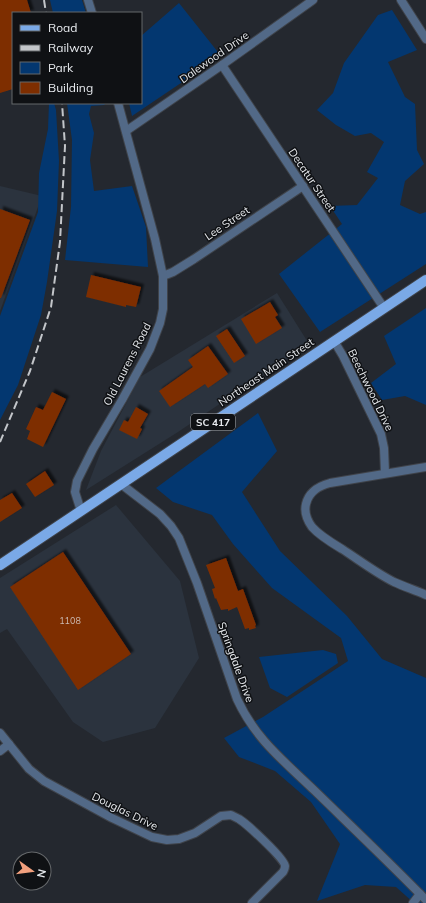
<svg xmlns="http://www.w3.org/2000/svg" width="426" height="903" font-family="Mulish,sans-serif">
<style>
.built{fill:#2b333e}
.green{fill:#033770}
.building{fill:#7e2e00;filter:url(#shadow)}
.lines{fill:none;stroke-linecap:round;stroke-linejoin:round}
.minor-casing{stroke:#3f434a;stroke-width:10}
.primary-casing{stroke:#3f434a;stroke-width:12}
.minor{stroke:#526987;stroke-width:8}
.primary{stroke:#7aa9e7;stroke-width:10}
.rail{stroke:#c3c6ca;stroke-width:2;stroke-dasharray:8 4;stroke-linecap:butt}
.labels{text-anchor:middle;stroke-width:3;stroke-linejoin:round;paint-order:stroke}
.number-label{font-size:9px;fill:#cdbbb2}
.shield{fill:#0f1114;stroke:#a6a9ad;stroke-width:1}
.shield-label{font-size:10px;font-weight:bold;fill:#e7eaee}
.street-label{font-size:11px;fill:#e7eaee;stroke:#0f1114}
</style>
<defs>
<filter id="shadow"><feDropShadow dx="3" dy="-3" stdDeviation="1" flood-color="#0009"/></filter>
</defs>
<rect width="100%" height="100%" fill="#24282f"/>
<!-- built -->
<g class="built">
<path d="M0 186 42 196 0 311Z"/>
<path d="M277 293 309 344 178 432 86 490 101 451 140 377Z"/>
<path d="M116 505 180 581 199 658 155 728 103 742 73 722 7 629 0 633V578Z"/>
</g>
<!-- green -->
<g class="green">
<path d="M50 0H82L86 13H53Z"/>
<path d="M179 3 221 56 132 116 129 103H141V36Z"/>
<path d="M392 10 417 50 388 62 405 97 415 104 417 150 424 164 405 181 400 205 420 214 426 212V264L320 332 279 274 342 224 330 206 357 205 378 178 367 172 384 142 371 133 355 136 336 125 317 110 333 93 344 63 378 15Z"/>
<path d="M49 103H54L56 110 59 161 57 211 47 282 41 315 18 385 0 420V316L38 212 39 173 48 129Z"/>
<path d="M67 103H106L104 105 91 106 89 114 94 133 90 160 94 191 132 186 146 227 148 267 65 260 71 207 72 140Z"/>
<path d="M426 308V405L405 396 382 400 371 383 396 364 384 336Z"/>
<path d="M258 413 277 451 242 492 280 551 347 616 382 659 426 678V903H414L396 887 365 885 317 901 340 844 311 802 275 771 239 757 224 738 263 717 348 661 341 638 272 588 233 544 212 515 173 502 156 488Z"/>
<path d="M323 650 336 654 338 663 287 697 270 688 259 657Z"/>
</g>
<!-- building -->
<g class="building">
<path d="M0 0H27L31 13H13V89L0 93Z"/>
<path d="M0 209 30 220 1 298H0Z"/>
<path d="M91 275 141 287 136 307 126 305V307L86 297Z"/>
<path d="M270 302 278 315 275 317 282 328 256 344 241 319Z"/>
<path d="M227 329 245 356 234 363 216 336Z"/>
<path d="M208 346 228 374 208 388 205 384 170 407 159 391 193 367 188 360Z"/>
<path d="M52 392 66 399 43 447 27 439 30 431 26 429 36 407 43 410Z"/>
<path d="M136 407 148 414 140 428 142 429 137 439 119 430 124 420 128 422Z"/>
<path d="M45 471 54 485 35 497 26 484Z"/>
<path d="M12 493 22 508 0 522V500Z"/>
<path d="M63 552 131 654 78 690 10 587Z"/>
<path d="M226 558 238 591 243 589 256 625 255 626 256 628 249 630V628L245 629 237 607 228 611V609L221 610 216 598 215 599 212 589 215 588 206 565Z"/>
</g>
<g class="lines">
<!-- minor casing -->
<g class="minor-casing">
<g id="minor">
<path d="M88 0 92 13"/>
<path d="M401 0 426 39"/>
<path d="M222 65 384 308"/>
<path d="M126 131 222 65 313 0"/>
<path d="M163 276 173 272 194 259 303 186"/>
<path d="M334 341 343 356 381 434 384 448 385 473"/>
<path d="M426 467 330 483C319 486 309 491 306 504 304 512 307 520 312 527 320 536 332 543 342 549 359 560 376 573 394 582 405 587 415 590 426 595"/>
<path d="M121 484 160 514 171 526 179 538 197 583 237 699C256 740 284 761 315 791 352 827 390 863 426 900"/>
<path d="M81 511 75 492 77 481 93 449 122 400 150 349 160 323 163 309V276L155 239 118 103"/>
<path d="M0 733 29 769 44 781 112 818 152 837 167 840 179 839 195 833 221 816 231 815 239 819C247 824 285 859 285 866 285 869 284 870 283 872L252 903"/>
<path d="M0 751 9 744"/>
<path d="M413 903 420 894"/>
</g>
</g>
<!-- primary casing -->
<g class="primary-casing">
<path id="primary" d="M0 565 426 280"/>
</g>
<!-- minor -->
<use href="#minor" class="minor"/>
<!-- primary -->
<use href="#primary" class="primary"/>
<!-- rail -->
<g class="rail">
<path d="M44 0 46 13"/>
<path d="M0 442 30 371 51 307 60 242 65 146 62 103"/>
</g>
</g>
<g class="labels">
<!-- number labels -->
<g class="number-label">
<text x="70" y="624">1108</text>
</g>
<!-- shield labels -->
<rect class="shield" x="191" y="414" width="44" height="16" rx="3"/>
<g class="shield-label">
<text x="213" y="426">SC 417</text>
</g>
<!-- street labels -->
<g class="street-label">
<text transform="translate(214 57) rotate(-35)" y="4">Dalewood Drive</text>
<text transform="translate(312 180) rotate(56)" y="4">Decatur Street</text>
<text transform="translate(227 223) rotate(-34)" y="4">Lee Street</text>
<text transform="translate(127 364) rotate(-63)" y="4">Old Laurens Road</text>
<text transform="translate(266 372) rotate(-34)" y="4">Northeast Main Street</text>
<text transform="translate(371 390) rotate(64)" y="4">Beechwood Drive</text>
<text transform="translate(236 662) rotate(70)" y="4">Springdale Drive</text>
<text transform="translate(125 811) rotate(26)" y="4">Douglas Drive</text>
</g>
</g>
<!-- legend -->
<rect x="12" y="12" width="130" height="92" fill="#0f1114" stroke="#65686b"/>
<rect x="20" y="25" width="20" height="6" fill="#7aa9e7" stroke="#65686b"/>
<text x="48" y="32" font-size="12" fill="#e7eaee">Road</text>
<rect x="20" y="45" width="20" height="6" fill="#c3c6ca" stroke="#65686b"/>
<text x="48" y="52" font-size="12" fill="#e7eaee">Railway</text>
<rect x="20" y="62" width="20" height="12" fill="#033770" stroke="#65686b"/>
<text x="48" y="72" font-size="12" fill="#e7eaee">Park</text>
<rect x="20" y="82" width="20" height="12" fill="#7e2e00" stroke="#65686b"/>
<text x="48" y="92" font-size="12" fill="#e7eaee">Building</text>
<!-- north arrow -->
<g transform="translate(32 871) rotate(104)"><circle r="19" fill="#0f1114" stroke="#65686b"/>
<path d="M0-3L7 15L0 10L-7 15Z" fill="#f2a07e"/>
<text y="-6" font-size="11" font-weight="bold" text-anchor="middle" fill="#e7eaee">N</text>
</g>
</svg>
